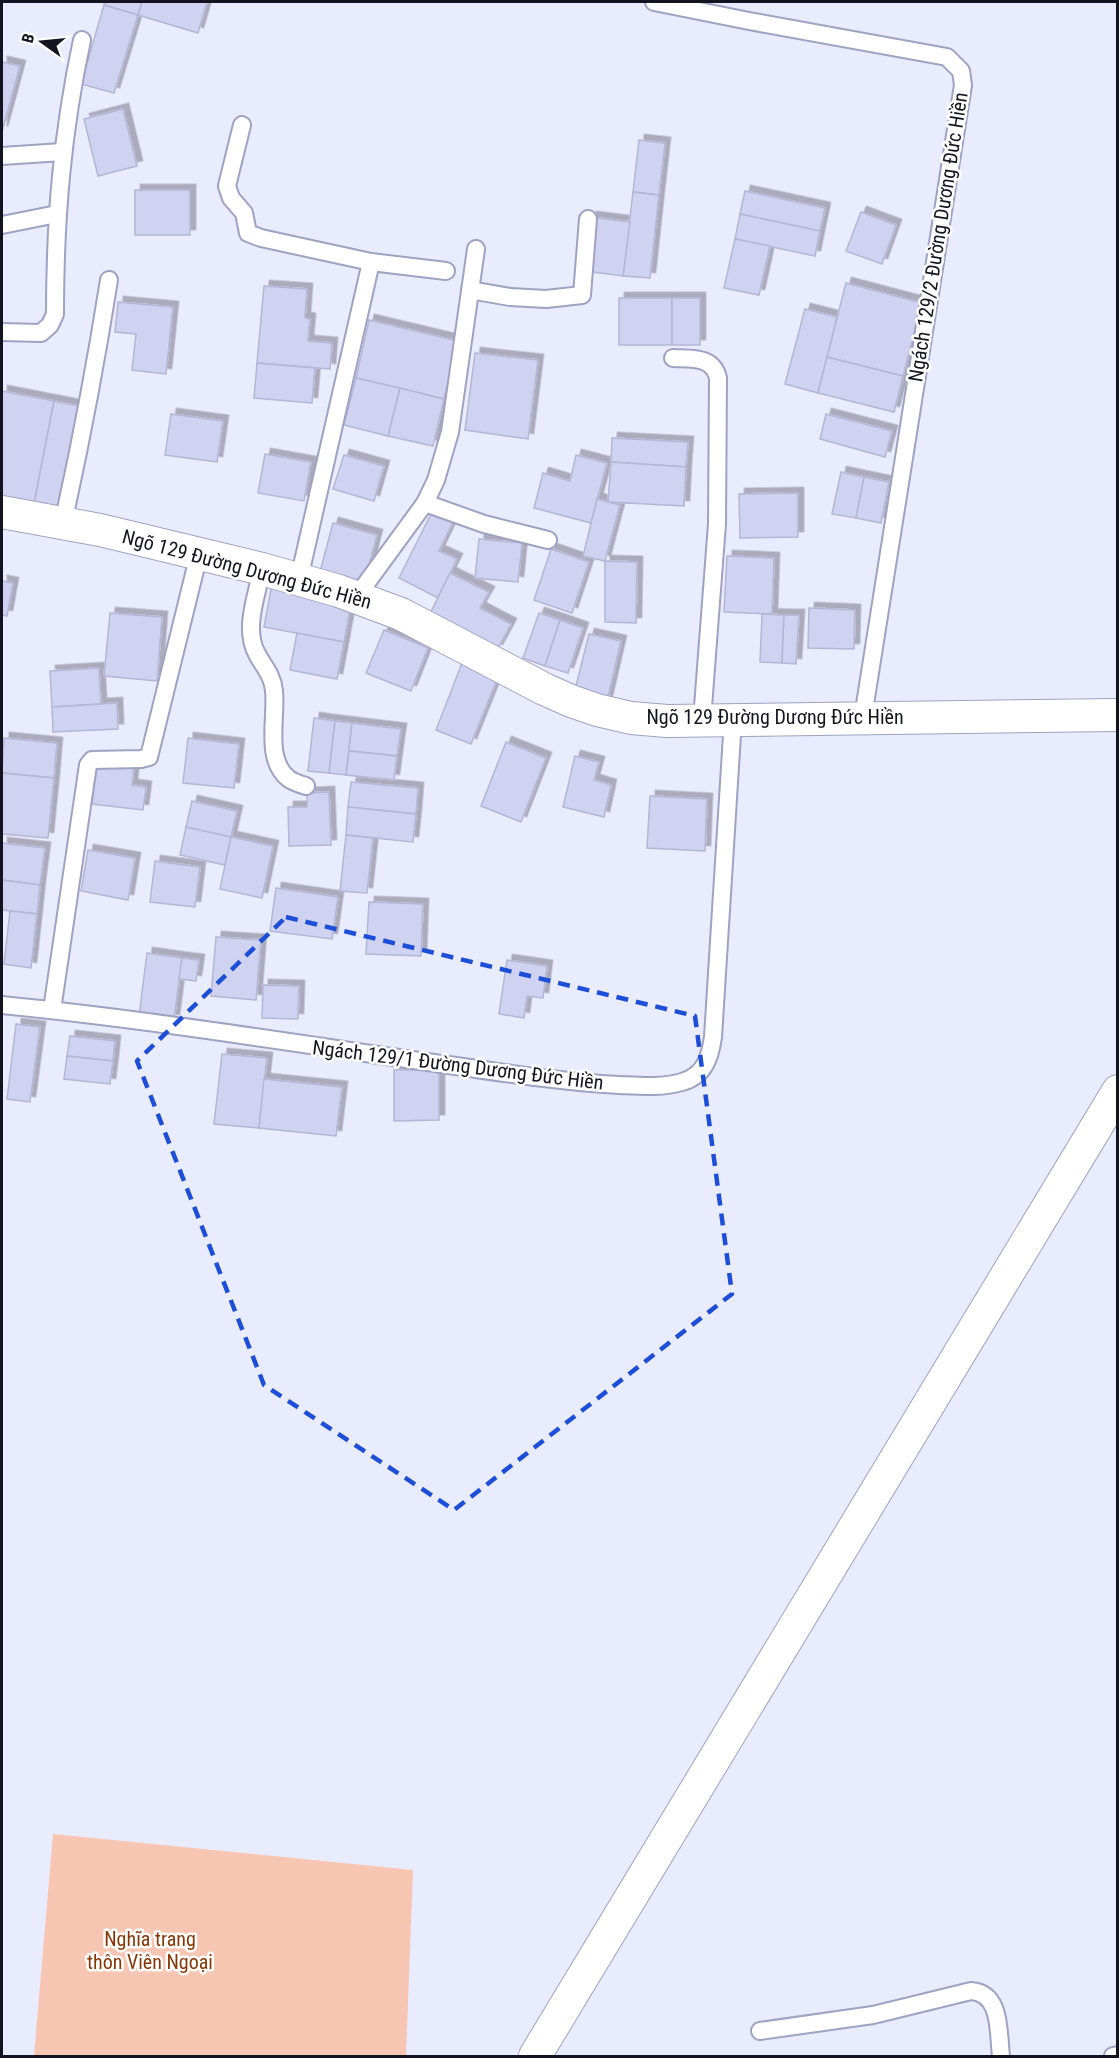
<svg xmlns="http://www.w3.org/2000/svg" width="1119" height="2058" font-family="'Roboto Condensed',sans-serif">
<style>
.green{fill:#f7c6b2}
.building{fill:#cfd2f1;stroke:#b3b6d4;stroke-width:1.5;filter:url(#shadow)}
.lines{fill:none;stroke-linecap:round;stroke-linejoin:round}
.lane-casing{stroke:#9fa2c0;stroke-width:20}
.street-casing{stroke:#9fa2c0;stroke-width:34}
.lane{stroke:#fff;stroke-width:16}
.street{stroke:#fff;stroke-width:32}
.marked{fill:none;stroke:#1d4ed8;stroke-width:4.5;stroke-dasharray:12 8;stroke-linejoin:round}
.labels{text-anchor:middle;stroke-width:5;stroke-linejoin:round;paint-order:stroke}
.street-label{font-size:20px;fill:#13141f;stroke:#fff}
.park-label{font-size:20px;fill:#883505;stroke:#fff}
</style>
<defs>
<filter id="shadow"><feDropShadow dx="5.5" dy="-5.5" stdDeviation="0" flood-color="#0004"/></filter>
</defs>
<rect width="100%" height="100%" fill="#e9ebff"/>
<!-- green -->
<path class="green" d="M53 1834 413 1870 406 2056H34Z"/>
<!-- building -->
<g class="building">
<path d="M105 2H142L138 15 104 5Z"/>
<path d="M142 2H207L198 33 138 15Z"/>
<path d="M104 5 138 15 114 93 81 84Z"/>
<path d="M2 62 20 66 2 132Z"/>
<path d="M123 109 137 166 98 176 84 119Z"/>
<path d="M639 140 665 143 659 195 633 192Z"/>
<rect x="135" y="190" width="55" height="45"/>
<path d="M745 191 825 208 820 231 740 214Z"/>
<path d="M633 192 659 195 650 278 623 276Z"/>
<path d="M861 212 896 225 882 264 846 251Z"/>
<path d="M740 214 820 231 815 256 735 239Z"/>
<path d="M591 217 630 222 623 276 585 271Z"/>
<path d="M735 239 770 246 759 295 724 288Z"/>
<path d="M846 283 922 303 903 376 827 357Z"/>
<path d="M264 286 307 289 305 318 310 319 308 341 332 343 330 369 257 363Z"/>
<rect x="619" y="298" width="53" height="47"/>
<rect x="672" y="298" width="28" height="47"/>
<path d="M118 302 173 307 166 374 132 370 136 334 115 332Z"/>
<path d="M805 309 837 317 818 393 785 384Z"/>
<path d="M369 320 458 341 444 399 356 378Z"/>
<path d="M475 353 538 360 528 439 465 430Z"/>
<path d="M827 357 903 376 894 412 818 393Z"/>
<path d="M257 363 315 368 312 403 254 398Z"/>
<path d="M356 378 400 388 388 436 344 425Z"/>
<path d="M400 388 444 399 433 446 388 436Z"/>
<path d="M2 391 54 401 32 514 2 508Z"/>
<path d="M54 401 84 407 62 519 32 514Z"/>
<path d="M171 414 223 421 217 462 165 455Z"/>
<path d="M826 414 892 431 885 457 820 439Z"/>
<path d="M612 438 688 442 686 467 611 462Z"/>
<path d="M265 454 311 462 304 501 258 493Z"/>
<path d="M344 455 384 466 374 501 333 489Z"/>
<path d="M576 455 607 463 591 523 534 508 543 473 570 481Z"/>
<path d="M611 462 686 467 684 506 608 502Z"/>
<path d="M841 472 864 477 856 518 832 514Z"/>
<path d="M864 477 889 482 881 523 856 518Z"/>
<path d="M798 493V537L740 538 739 494Z"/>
<path d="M597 499 620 505 605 561 583 556Z"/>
<path d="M432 512 453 522 439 551 457 559 438 598 399 578Z"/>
<path d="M333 523 377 535 364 584 320 572Z"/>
<path d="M479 539 522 543 518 582 475 578Z"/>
<path d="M551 549 589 562 572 613 534 600Z"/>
<path d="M727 556 774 558 772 614 724 612Z"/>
<path d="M605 561 637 562 636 623 605 622Z"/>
<path d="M450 573 489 592 480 608 511 624 497 650 429 616Z"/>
<path d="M2 581 13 583 7 616 2 615Z"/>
<path d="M272 584 352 599 344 642 264 627Z"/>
<path d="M809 608 855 610 854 649 808 648Z"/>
<path d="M110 613 162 617 157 681 104 676Z"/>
<path d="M539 613 560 620 545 666 523 658Z"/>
<path d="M762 614 784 615 782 663 760 662Z"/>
<path d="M784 615H799L796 664 782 663Z"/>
<path d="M560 620 583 628 568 673 545 666Z"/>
<path d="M384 630 428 648 411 691 366 673Z"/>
<path d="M297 633 344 642 337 679 290 670Z"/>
<path d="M589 634 621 641 607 701 574 694Z"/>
<path d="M464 658 500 672 471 744 436 730Z"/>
<path d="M99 668 101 704 52 707 50 671Z"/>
<path d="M117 703 118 729 53 732 52 707Z"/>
<path d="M314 718 335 721 329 773 308 771Z"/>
<path d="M335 721 352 723 346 775 329 773Z"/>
<path d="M352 723 401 729 397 756 349 751Z"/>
<path d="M4 738 57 743 54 778 2 773Z"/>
<path d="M188 738 239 744 234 788 183 783Z"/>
<path d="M506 742 546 758 521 822 481 806Z"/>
<path d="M349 751 397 756 394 780 346 775Z"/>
<path d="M575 756 599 762 594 780 611 785 604 817 563 807Z"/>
<path d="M97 761 134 766 132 785 146 787 143 810 92 804Z"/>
<path d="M2 773 54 778 48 838 2 834Z"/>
<path d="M351 782 418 788 416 814 348 807Z"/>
<path d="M329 792 331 845 289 846 288 807H307V793Z"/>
<path d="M650 796 707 799 705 851 647 848Z"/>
<path d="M192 801 237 811 231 837 186 827Z"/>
<path d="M348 807 416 814 413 842 346 835Z"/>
<path d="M186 827 231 837 225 865 180 855Z"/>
<path d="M346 835 373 838 367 893 340 891Z"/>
<path d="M231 837 273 846 262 898 220 889Z"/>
<path d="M2 843 45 848 40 885 2 880Z"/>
<path d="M88 850 135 858 128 900 81 891Z"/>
<path d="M155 861 200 867 195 907 150 902Z"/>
<path d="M2 880 40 885 37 914 2 910Z"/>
<path d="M276 888 338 897 332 939 270 931Z"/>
<path d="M369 902 423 904 421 956 366 954Z"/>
<path d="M10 911 37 914 31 968 4 964Z"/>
<path d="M216 937 261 940 256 1000 211 996Z"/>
<path d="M147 953 182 958 174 1020 139 1016Z"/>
<path d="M182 958 199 960 196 981 179 979Z"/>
<path d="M507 960 547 966 543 998 527 996 524 1018 499 1014Z"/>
<path d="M263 985 299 986 298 1019 262 1018Z"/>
<path d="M16 1024 40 1027 30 1102 7 1099Z"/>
<path d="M70 1036 115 1041 113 1061 67 1056Z"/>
<path d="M222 1054 267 1058 259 1128 214 1124Z"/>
<path d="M67 1056 113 1061 110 1084 64 1079Z"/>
<path d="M394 1070H439V1120L394 1121Z"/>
<path d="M264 1079 342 1087 336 1136 259 1128Z"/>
</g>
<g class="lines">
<!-- lane casing -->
<g class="lane-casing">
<g id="lane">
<path d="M654 2 749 21 947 57 961 71 963 85 863 717"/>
<path d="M242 125 227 186 231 198 244 213 248 233 261 238 371 262 299 579"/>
<path d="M2 156 62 152"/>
<path d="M2 225 57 214"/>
<path d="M371 262 446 271"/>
<path d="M470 290 510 297 546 299 582 295 588 219"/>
<path d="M2 332 41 333 50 325 55 314C55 219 62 133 82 40"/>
<path d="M673 358C692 359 713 356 718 378L717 524 702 720"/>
<path d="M425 503 484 524 548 540"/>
<path d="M63 523C81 442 96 362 109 280"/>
<path d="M262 569C257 595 243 629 257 654 264 667 273 676 274 691 277 718 264 760 289 779 293 782 300 784 306 786"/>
<path d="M357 596 425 503 436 480 450 432 476 249"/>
<path d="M2 1005C154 1020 305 1045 456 1066 511 1074 564 1082 619 1085 640 1086 661 1088 682 1082 704 1076 710 1058 713 1037L733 719"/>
<path d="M52 1010 88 765 92 760 141 759 149 757 199 554"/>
<path d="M760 2031 873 2015 971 1991C1002 1993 998 2033 1001 2056"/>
<path d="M1113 2056 1118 2055"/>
</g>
</g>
<!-- street casing -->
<g class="street-casing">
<g id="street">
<path d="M2 512 100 530 262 569 339 591 401 614 544 689 571 701 597 710 631 718 667 721 1118 715"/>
<path d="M535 2056 1118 1091"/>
</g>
</g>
<!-- lane -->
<use href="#lane" class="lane"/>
<!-- street -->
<use href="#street" class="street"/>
</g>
<!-- marked area -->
<path class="marked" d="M286 917 695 1016 732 1294 454 1510 264 1385 137 1061Z"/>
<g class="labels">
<!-- street labels -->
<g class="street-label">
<text transform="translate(938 237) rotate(-81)" y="7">Ngách 129/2 Đường Dương Đức Hiền</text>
<text transform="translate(247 569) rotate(15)" y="7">Ngõ 129 Đường Dương Đức Hiền</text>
<text x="775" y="724">Ngõ 129 Đường Dương Đức Hiền</text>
<text transform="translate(458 1065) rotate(7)" y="7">Ngách 129/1 Đường Dương Đức Hiền</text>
</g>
<!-- park labels -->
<g class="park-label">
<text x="150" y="1946">Nghĩa trang<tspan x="150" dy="23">thôn Viên Ngoại</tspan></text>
</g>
</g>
<!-- border -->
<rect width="1119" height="2058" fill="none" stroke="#13141f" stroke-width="6"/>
<!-- north arrow -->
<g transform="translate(42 42) rotate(285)" stroke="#ffffff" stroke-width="4.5" paint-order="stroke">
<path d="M0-4.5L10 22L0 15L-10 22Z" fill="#13141f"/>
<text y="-9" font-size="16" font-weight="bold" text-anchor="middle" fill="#13141f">B</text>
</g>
</svg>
